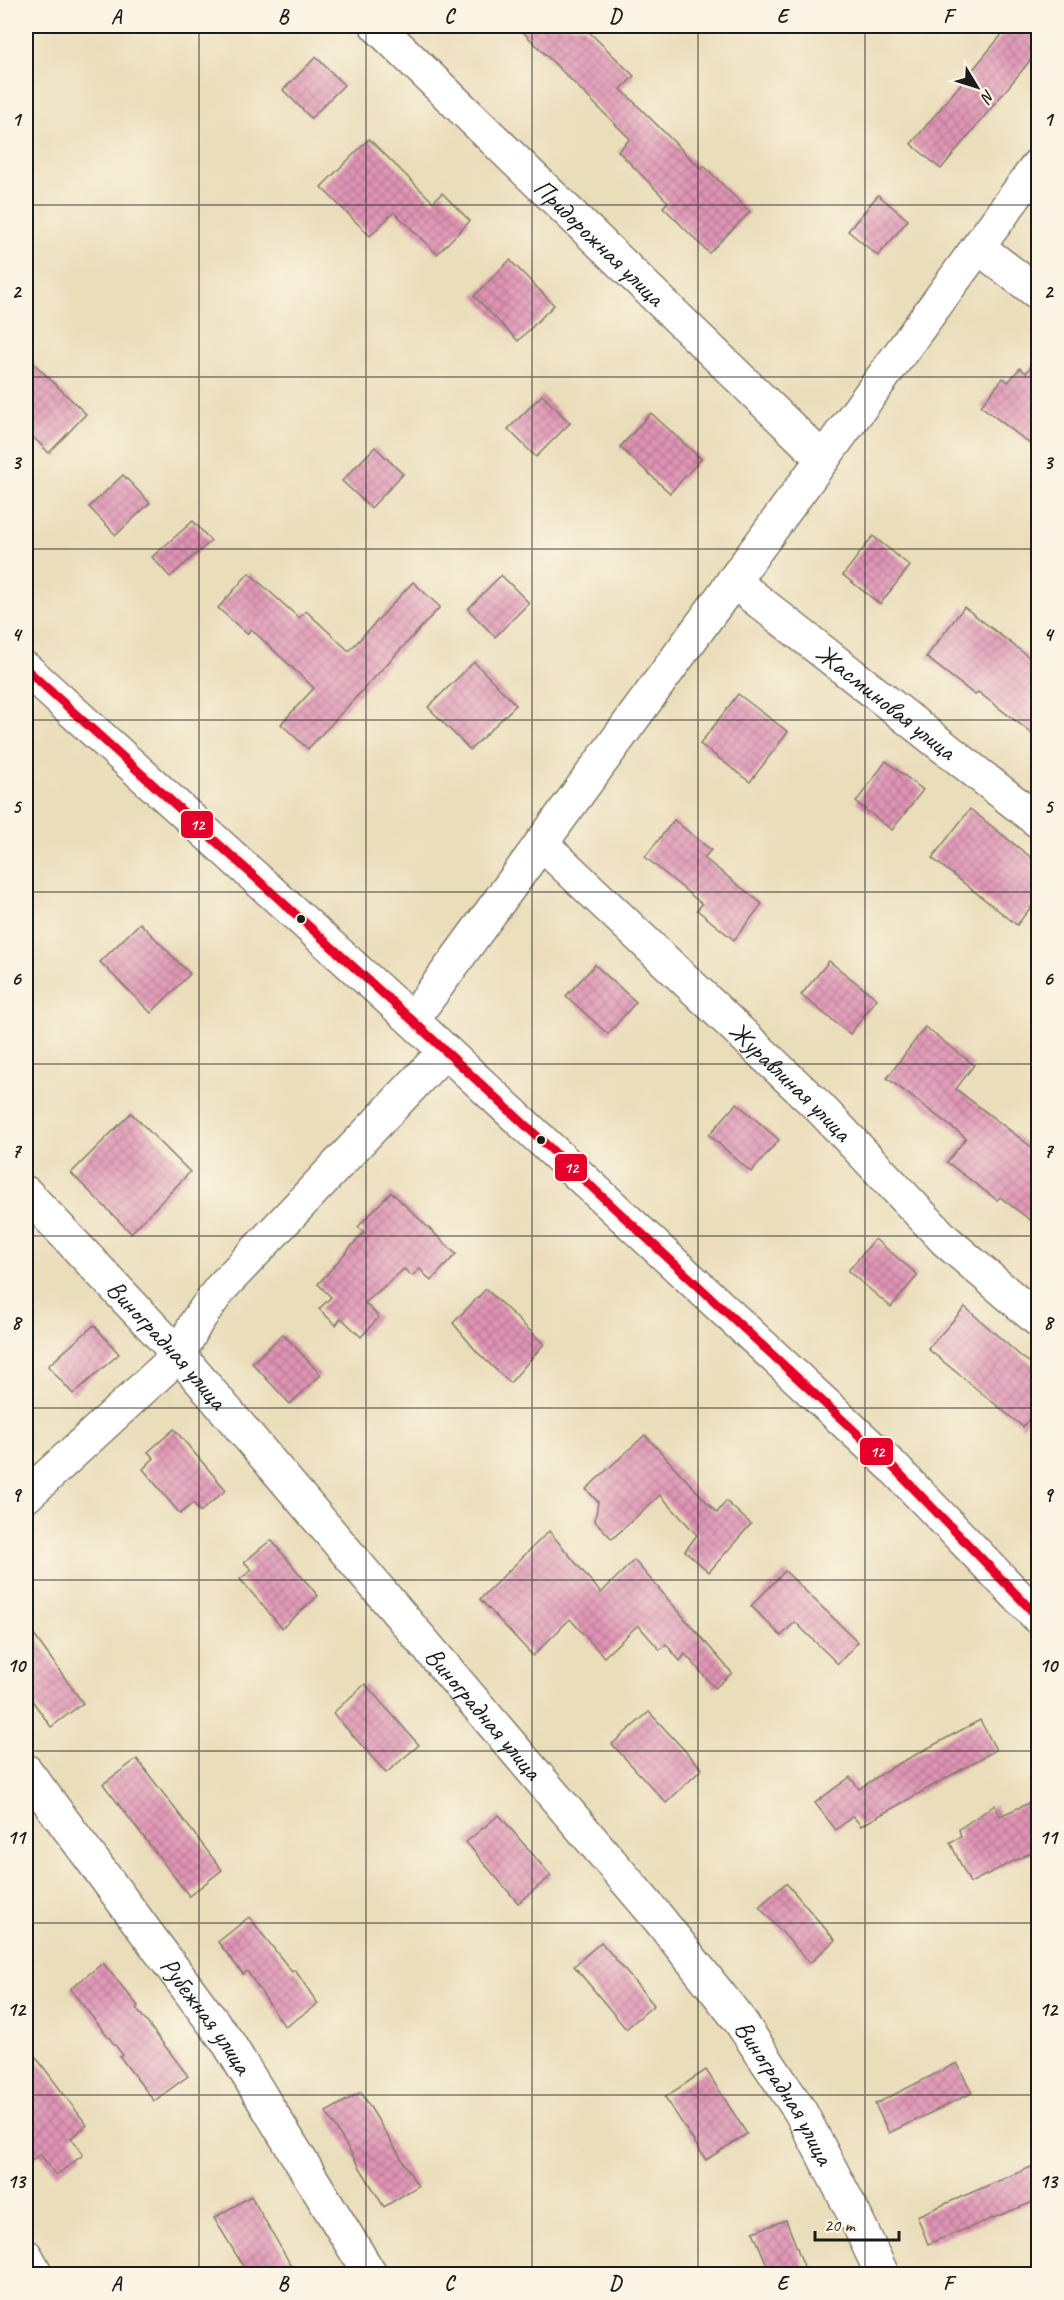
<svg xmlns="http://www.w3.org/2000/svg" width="1064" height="2300" font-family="Caveat,sans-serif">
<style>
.building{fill:url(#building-cross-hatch)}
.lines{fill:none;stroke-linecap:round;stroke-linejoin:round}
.minor-casing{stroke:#837c6b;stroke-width:36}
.major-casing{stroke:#837c6b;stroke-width:36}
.minor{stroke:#fff;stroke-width:33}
.major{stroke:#fff;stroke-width:33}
.bus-1-casing{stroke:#fcf5e5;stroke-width:14}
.bus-1{stroke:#e4002b;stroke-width:9}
.grid{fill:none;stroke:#1c1c1c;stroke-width:1.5;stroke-opacity:0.55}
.bus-dot{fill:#1c1c1c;stroke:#fcf5e5;stroke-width:2}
.labels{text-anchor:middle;stroke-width:5;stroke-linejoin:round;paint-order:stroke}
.street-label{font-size:26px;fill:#1c1c1c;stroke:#fcf5e5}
.line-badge{stroke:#fcf5e5;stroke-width:2}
.badge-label{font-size:16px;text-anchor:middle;font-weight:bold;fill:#fff}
.neatline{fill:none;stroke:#1c1c1c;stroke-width:2}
.grid-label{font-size:20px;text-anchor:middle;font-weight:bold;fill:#1c1c1c}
</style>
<defs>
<pattern id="building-cross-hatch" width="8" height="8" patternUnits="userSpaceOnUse" patternTransform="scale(1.5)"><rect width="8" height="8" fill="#e094b5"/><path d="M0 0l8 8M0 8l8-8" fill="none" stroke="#b57892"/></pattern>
</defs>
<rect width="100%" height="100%" fill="#fcf5e5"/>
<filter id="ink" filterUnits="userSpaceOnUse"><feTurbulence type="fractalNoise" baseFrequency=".0167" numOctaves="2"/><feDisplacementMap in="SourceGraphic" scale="12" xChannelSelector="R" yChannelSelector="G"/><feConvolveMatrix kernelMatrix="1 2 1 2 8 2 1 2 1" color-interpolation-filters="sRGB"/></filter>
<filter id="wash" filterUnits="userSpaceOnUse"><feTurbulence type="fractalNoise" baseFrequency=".008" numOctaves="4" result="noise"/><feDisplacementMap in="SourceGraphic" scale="24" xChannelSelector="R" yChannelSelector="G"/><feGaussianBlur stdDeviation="1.35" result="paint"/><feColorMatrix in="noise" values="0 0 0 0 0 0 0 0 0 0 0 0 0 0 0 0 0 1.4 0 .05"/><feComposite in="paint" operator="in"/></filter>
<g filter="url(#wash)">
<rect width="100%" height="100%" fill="#eaddba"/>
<g id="blocks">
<!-- building -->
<g class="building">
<path d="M517 26H583L634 76 621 89 701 169 704 166 750 212 709 253 663 207 668 202 618 151 630 139Z"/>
<path d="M1009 26H1038V51L941 169 911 144Z"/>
<path d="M316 57 344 85 311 118 283 90Z"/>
<path d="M369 139 433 202 442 193 470 221 437 254 394 212 370 236 321 187Z"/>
<path d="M878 195 908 220 878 256 848 231Z"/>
<path d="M510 260 554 305 518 341 474 296Z"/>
<path d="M26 356 86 414 49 453 26 430Z"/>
<path d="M1038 357V450L981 406 1003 378 1008 382 1020 368 1026 373Z"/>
<path d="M542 395 570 423 536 457 508 429Z"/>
<path d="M651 413 701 459 670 493 620 447Z"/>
<path d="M375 447 403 474 371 508 342 481Z"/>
<path d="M123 475 150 503 116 535 89 507Z"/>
<path d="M193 521 211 541 170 577 152 557Z"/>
<path d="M873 536 910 566 880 604 843 575Z"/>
<path d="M249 573 299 618 306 611 349 651 413 582 440 607 308 749 281 724 314 688 251 629 247 634 218 608Z"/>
<path d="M501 575 529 603 495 637 468 609Z"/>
<path d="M964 607 1038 664V738L978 692 975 695 926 657Z"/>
<path d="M474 662 516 705 470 750 428 707Z"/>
<path d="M738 694 788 732 750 782 700 744Z"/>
<path d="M886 761 923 790 892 830 856 802Z"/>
<path d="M970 809 1038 863V898L1017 925 932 858Z"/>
<path d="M674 820 711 850 704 858 762 904 734 940 697 910 702 904 645 857Z"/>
<path d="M140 923 190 974 151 1013 100 962Z"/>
<path d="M829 961 877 999 850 1034 801 995Z"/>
<path d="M595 965 636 1002 608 1034 566 996Z"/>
<path d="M925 1027 974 1065 956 1089 1038 1152V1226L1000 1197 997 1200 947 1162 966 1138 887 1078Z"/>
<path d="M737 1103 779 1140 751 1172 709 1135Z"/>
<path d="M131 1113 190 1172 131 1233 71 1173Z"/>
<path d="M391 1192 456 1254 431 1281 420 1269 412 1276 404 1269 365 1303 379 1317 361 1337 341 1318 336 1325 319 1309 331 1297 318 1284 364 1232 358 1227Z"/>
<path d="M875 1239 918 1275 891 1307 848 1271Z"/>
<path d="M486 1289 544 1344 510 1383 477 1352 453 1323Z"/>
<path d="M965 1307 1023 1358 1038 1368V1407L1023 1427 928 1349Z"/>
<path d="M94 1325 119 1354 73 1394 48 1366Z"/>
<path d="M283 1334 321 1375 290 1404 252 1363Z"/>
<path d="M174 1429 226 1490 200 1512 193 1503 180 1514 143 1469 154 1458 148 1452Z"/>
<path d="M645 1435 717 1513 726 1501 751 1524 709 1572 685 1551 697 1535 660 1495 612 1539 595 1521 598 1502 586 1489Z"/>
<path d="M549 1531 601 1593 634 1560 732 1673 715 1688 685 1654 680 1661 666 1644 660 1650 638 1625 604 1657 570 1619 533 1656 480 1599Z"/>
<path d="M271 1540 318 1596 282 1628 240 1579 252 1570 244 1562Z"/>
<path d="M785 1571 858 1642 838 1664 795 1622 781 1636 751 1606Z"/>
<path d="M26 1624 83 1703 51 1727 26 1692Z"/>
<path d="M365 1684 419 1745 386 1773 333 1713Z"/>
<path d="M649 1712 702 1769 666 1803 612 1744Z"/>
<path d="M980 1720 996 1750 861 1826 853 1816 836 1830 815 1803 850 1777 859 1789 889 1769Z"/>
<path d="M137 1759 222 1870 189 1896 103 1784Z"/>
<path d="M1029 1803 1038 1824V1849L970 1883 950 1842 961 1837 959 1829 995 1805 1000 1816Z"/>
<path d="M499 1815 551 1876 518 1903 466 1842Z"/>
<path d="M786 1883 835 1940 810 1963 759 1907Z"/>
<path d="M249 1917 292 1972 295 1970 318 2004 285 2027 247 1971 243 1974 218 1942Z"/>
<path d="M601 1942 654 2005 626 2029 574 1966Z"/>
<path d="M103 1963 138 2006 136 2008 188 2076 154 2101 120 2057 123 2055 70 1989Z"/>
<path d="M26 2044 87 2125 71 2138 83 2155 56 2175 40 2154 26 2165Z"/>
<path d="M957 2063 972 2093 889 2133 875 2104Z"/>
<path d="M706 2070 747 2134 706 2160 665 2097Z"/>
<path d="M361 2092 418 2186 384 2207 326 2112Z"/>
<path d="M1038 2164V2200L928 2244 917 2216Z"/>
<path d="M251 2196 296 2274H248L214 2218Z"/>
<path d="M786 2220 807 2274H771L753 2232Z"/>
</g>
</g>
</g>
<g filter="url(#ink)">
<use href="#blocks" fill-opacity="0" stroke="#837c6b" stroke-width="1.5"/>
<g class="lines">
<!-- minor casing -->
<g class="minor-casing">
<g id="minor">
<path id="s1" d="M377 26 823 459"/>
<path d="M978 247 1038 293"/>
<path id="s2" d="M733 581 1038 821"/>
<path id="s3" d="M541 843 821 1109 945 1240 1038 1320"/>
<path d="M412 1020 1038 165"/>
<path id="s4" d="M26 1193 179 1355 659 1919 740 2021 800 2111 854 2214 882 2274"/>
<path d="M26 1496 179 1355 197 1321 220 1289 445 1051"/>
<path id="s5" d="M26 1771 229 2044 370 2274"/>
<path d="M26 2256 36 2274"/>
</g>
</g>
<!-- major casing -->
<g class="major-casing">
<path id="major" d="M26 669 412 1020 892 1466 1038 1617"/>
</g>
<!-- minor -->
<use href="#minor" class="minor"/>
<!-- major -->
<use href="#major" class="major"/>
<!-- bus-1 casing -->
<g class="bus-1-casing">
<path id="bus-1" d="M26 669 412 1020 892 1466 1038 1617"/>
</g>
<!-- bus-1 -->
<use href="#bus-1" class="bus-1"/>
</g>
</g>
<!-- grid -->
<path class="grid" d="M199 26V2274M366 26V2274M532 26V2274M698 26V2274M865 26V2274M26 205H1038M26 377H1038M26 549H1038M26 720H1038M26 892H1038M26 1064H1038M26 1236H1038M26 1408H1038M26 1580H1038M26 1751H1038M26 1923H1038M26 2095H1038"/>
<!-- markers -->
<g class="bus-dot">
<circle cx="301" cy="919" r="5"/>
<circle cx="541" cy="1140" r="5"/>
</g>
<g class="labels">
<!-- street labels -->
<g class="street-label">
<text dy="9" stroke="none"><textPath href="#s1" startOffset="310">Придорожная улица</textPath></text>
<text dy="9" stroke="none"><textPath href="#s2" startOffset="195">Жасминовая улица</textPath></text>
<text dy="9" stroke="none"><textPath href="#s3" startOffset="345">Журавлиная улица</textPath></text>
<text dy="9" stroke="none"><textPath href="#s4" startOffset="207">Виноградная улица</textPath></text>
<text dy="9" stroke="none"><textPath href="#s4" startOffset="693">Виноградная улица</textPath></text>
<text dy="9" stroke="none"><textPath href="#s5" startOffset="304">Рубежная улица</textPath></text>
<text dy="9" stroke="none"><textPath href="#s4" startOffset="1178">Виноградная улица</textPath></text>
</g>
</g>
<g class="line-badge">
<rect x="180" y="810" width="34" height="29" rx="6" fill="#e4002b"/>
<rect x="554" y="1153" width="34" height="29" rx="6" fill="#e4002b"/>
<rect x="859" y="1437" width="35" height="29" rx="6" fill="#e4002b"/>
</g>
<g class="badge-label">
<text x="197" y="830">12</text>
<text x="571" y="1173">12</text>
<text x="877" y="1457">12</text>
</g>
<!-- margin -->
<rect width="1064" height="2300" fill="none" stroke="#fcf5e5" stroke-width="66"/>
<!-- north arrow -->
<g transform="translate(977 87) rotate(128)" stroke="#fcf5e5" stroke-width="4.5" paint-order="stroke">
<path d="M0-4.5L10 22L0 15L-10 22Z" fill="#1c1c1c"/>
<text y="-9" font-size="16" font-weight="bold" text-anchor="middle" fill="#1c1c1c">N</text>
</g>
<!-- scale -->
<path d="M815 2231v9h84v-9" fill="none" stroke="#1c1c1c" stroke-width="3"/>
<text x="824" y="2231" font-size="18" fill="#1c1c1c" stroke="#fcf5e5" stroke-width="4.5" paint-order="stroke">20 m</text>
<rect x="33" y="33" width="998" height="2234" class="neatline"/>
<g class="grid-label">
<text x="116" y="23">A</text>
<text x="283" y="23">B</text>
<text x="449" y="23">C</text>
<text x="615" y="23">D</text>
<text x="782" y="23">E</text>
<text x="948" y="23">F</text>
<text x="16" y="126">1</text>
<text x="1048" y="126">1</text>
<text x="16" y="298">2</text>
<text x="1048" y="298">2</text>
<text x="16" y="469">3</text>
<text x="1048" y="469">3</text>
<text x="16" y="641">4</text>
<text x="1048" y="641">4</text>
<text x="16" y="813">5</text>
<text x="1048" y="813">5</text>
<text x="16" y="985">6</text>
<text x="1048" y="985">6</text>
<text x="16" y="1157">7</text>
<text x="1048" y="1157">7</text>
<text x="16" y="1329">8</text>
<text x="1048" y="1329">8</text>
<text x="16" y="1501">9</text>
<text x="1048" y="1501">9</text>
<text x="16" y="1672">10</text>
<text x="1048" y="1672">10</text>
<text x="16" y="1844">11</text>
<text x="1048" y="1844">11</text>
<text x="16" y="2016">12</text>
<text x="1048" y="2016">12</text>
<text x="16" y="2188">13</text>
<text x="1048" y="2188">13</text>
<text x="116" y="2290">A</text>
<text x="283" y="2290">B</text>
<text x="449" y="2290">C</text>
<text x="615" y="2290">D</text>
<text x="782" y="2290">E</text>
<text x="948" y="2290">F</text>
</g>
</svg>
